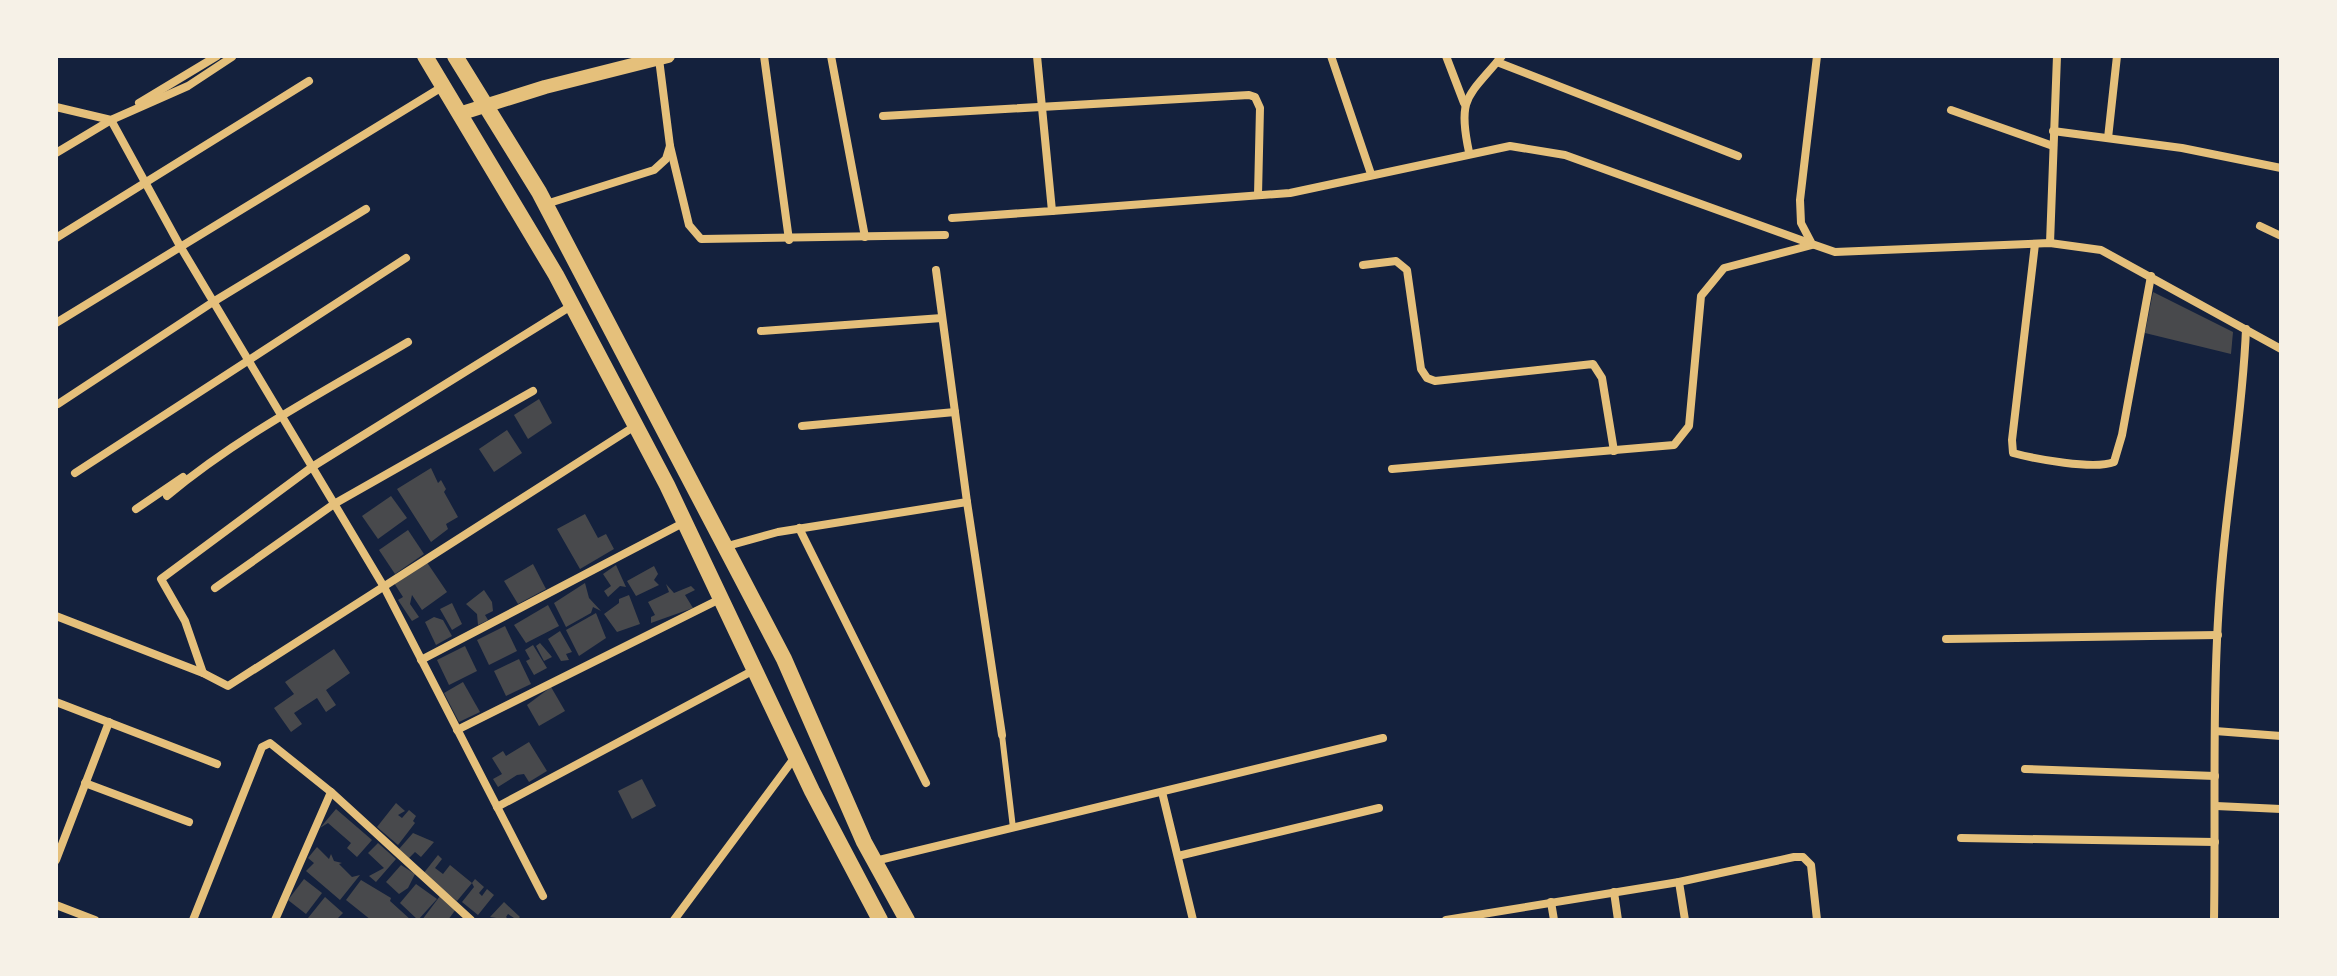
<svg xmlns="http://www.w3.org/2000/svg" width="2337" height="976" font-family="'Golos Text',sans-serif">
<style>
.building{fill:#48494c}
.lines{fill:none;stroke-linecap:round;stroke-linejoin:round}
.service{stroke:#e5c07b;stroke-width:6}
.minor{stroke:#e5c07b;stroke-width:8}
.tertiary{stroke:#e5c07b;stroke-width:14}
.secondary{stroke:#e5c07b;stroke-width:16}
</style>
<rect width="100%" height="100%" fill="#14213d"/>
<!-- building -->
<g class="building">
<path d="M2153 292 2233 332 2231 354 2145 333Z"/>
<path d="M539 399 552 423 528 439 514 415Z"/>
<path d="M507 430 522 453 494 472 479 449Z"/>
<path d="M431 468 438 483 441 480 446 489 444 492 458 517 446 524 448 529 431 542 397 489Z"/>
<path d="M391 496 407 518 378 539 362 516Z"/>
<path d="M585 514 598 538 606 534 614 549 580 569 557 529Z"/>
<path d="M408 530 424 554 395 574 379 550Z"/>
<path d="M426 561 447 592 422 610 412 595 410 604 419 617 412 621 398 600 403 597 394 583Z"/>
<path d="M533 564 546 589 518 604 504 581Z"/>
<path d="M616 565 626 587 620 586 608 597 604 591 611 586 603 574Z"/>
<path d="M654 566 658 574 654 580 659 585 636 596 627 581Z"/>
<path d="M585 583 589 598 601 611 593 607 591 613 566 627 554 603Z"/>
<path d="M666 584 674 593 691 586 695 590 685 595 693 608 651 623V617L655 615 648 602 669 592Z"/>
<path d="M484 590 492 602 493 611 485 615 488 620 478 625 477 614 466 604Z"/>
<path d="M629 595 640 624 617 632 604 614 619 603V599Z"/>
<path d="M452 603 462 624 452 630 440 609Z"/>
<path d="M548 605 559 626 526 643 514 625Z"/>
<path d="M596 613 606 638 579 656 566 630Z"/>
<path d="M434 617 443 620 452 636 436 645 425 622Z"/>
<path d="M505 626 517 651 489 665 477 640Z"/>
<path d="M560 631 572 652 566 654 569 660 561 661 548 639Z"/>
<path d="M540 643 552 657 544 661 536 646Z"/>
<path d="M533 645 547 668 534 675 526 661 530 659 525 650Z"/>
<path d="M465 646 477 671 449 685 437 660Z"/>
<path d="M334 649 350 673 326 690 336 705 326 712 317 698 294 713 302 724 291 732 274 708 294 694 285 682Z"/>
<path d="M519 659 531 684 506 696 494 671Z"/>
<path d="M463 682 480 712 459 722 444 693Z"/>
<path d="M551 687 565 711 539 726 527 705Z"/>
<path d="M529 742 547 771 529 782 524 774 517 775 498 787 493 779 502 774 492 758 503 751 506 756Z"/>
<path d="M642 779 656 806 632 819 618 791Z"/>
<path d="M396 803 405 811 398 815 402 818 409 810 416 816 413 821 415 823 398 845 377 827Z"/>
<path d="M336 809 372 840 357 857 347 848 351 843 328 823 320 828Z"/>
<path d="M413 833 434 842 421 857 415 852 409 858 399 849Z"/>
<path d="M378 843 396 859 376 882 369 876 384 868 368 853Z"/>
<path d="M317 847 329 859 331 854 334 861 342 863 339 864 352 877 360 875 340 900 306 871 314 863 308 858Z"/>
<path d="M438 855 442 859 435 868 443 874 450 865 472 883 475 879 484 887 479 893 482 896 487 889 494 895 478 915 462 902 474 887 472 883 457 901 423 874Z"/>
<path d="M401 865 415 874 408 888 399 894 386 882Z"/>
<path d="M304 879 322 893 306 914 288 900Z"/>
<path d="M361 880 391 898 390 901 411 920H371L346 900Z"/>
<path d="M416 884 437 899 418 920 400 903Z"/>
<path d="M440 896 456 909 448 920H422Z"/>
<path d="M325 897 343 913 336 920H311L308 918Z"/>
<path d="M504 902 520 917 517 920 508 914 506 917 509 920 490 917Z"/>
</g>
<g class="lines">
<!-- service -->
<path class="service" d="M1002 735 1013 828"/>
<!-- minor -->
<g class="minor">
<path d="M764 56 789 240"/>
<path d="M831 56 865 237"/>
<path d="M1331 56 1371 174"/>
<path d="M1446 56 1464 103"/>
<path d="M1817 56 1800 200 1801 223 1812 244 1835 252 2050 243 2101 250 2281 349"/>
<path d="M1497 62 1738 156"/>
<path d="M139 103 217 56"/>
<path d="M56 107 111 120 188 86 232 57"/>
<path d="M1951 110 2053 146"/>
<path d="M883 116 1249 95 1255 97 1260 108 1258 195"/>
<path d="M2053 131 2182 148 2281 168"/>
<path d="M2108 138 2117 56"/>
<path d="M670 146 689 225 701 239 945 235"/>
<path d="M1469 152C1457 97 1468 97 1502 56"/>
<path d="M56 153 111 120 180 246 384 587 543 896"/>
<path d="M546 204 654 170 666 159 670 146 659 59"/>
<path d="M1052 211 1290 193 1510 146 1565 155 1812 244"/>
<path d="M952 218 1052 211 1037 56"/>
<path d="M2260 226 2281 236"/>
<path d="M56 238 309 81"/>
<path d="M2050 243 2057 56"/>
<path d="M2035 244 2012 440 2013 453C2035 459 2094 470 2114 462L2122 435 2151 276"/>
<path d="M1363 265 1396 261 1407 270 1421 369 1427 378 1435 381 1593 364 1602 378 1614 451"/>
<path d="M571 306 312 467 161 579 185 621 203 673 228 686 635 426"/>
<path d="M56 323 442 87"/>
<path d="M761 331 942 318"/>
<path d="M58 404 213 302 366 209"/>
<path d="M802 426 955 412"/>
<path d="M1392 469 1674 445 1689 426 1701 296 1724 268 1812 245"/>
<path d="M75 473 406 258"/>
<path d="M167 496C240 435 327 390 408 342"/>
<path d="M967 502 1002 735"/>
<path d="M136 509 183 477"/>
<path d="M799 528 926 783"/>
<path d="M724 547 778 532 967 502 936 270"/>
<path d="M215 588 334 504 533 391"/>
<path d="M56 616 203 673"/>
<path d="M1946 639 2218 635"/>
<path d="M421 660 683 523"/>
<path d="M56 702 217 764"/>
<path d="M457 730 720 599"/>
<path d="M2215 731 2281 736"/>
<path d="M2025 769 2215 776"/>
<path d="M85 783 189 822"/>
<path d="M331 792 471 920"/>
<path d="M1162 792 1193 920"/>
<path d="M2216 806 2281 809"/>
<path d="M497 807 754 670"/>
<path d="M1961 838 2215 842"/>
<path d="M1178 856 1379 808"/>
<path d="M56 860 109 722"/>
<path d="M875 861 1383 738"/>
<path d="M1679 882 1685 920"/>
<path d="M1614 892 1618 920"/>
<path d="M1551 902 1554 920"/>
<path d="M56 905 95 920"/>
<path d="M193 920 262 747 270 743 331 792 275 920"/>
<path d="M674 920 795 757"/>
<path d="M1446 920 1679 882 1794 857H1803L1811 865 1817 920"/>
<path d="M2214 920C2216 802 2211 683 2222 566 2229 486 2243 408 2246 329"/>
</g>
<!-- tertiary -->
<path class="tertiary" d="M459 114 545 87 668 56"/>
<!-- secondary -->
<g class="secondary">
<path d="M425 56 556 275 667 485 812 791 880 920"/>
<path d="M455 56 539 192 784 659 864 842 907 920"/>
</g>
</g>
<!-- border -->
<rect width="2337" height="976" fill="none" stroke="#f6f1e7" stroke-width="116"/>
</svg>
